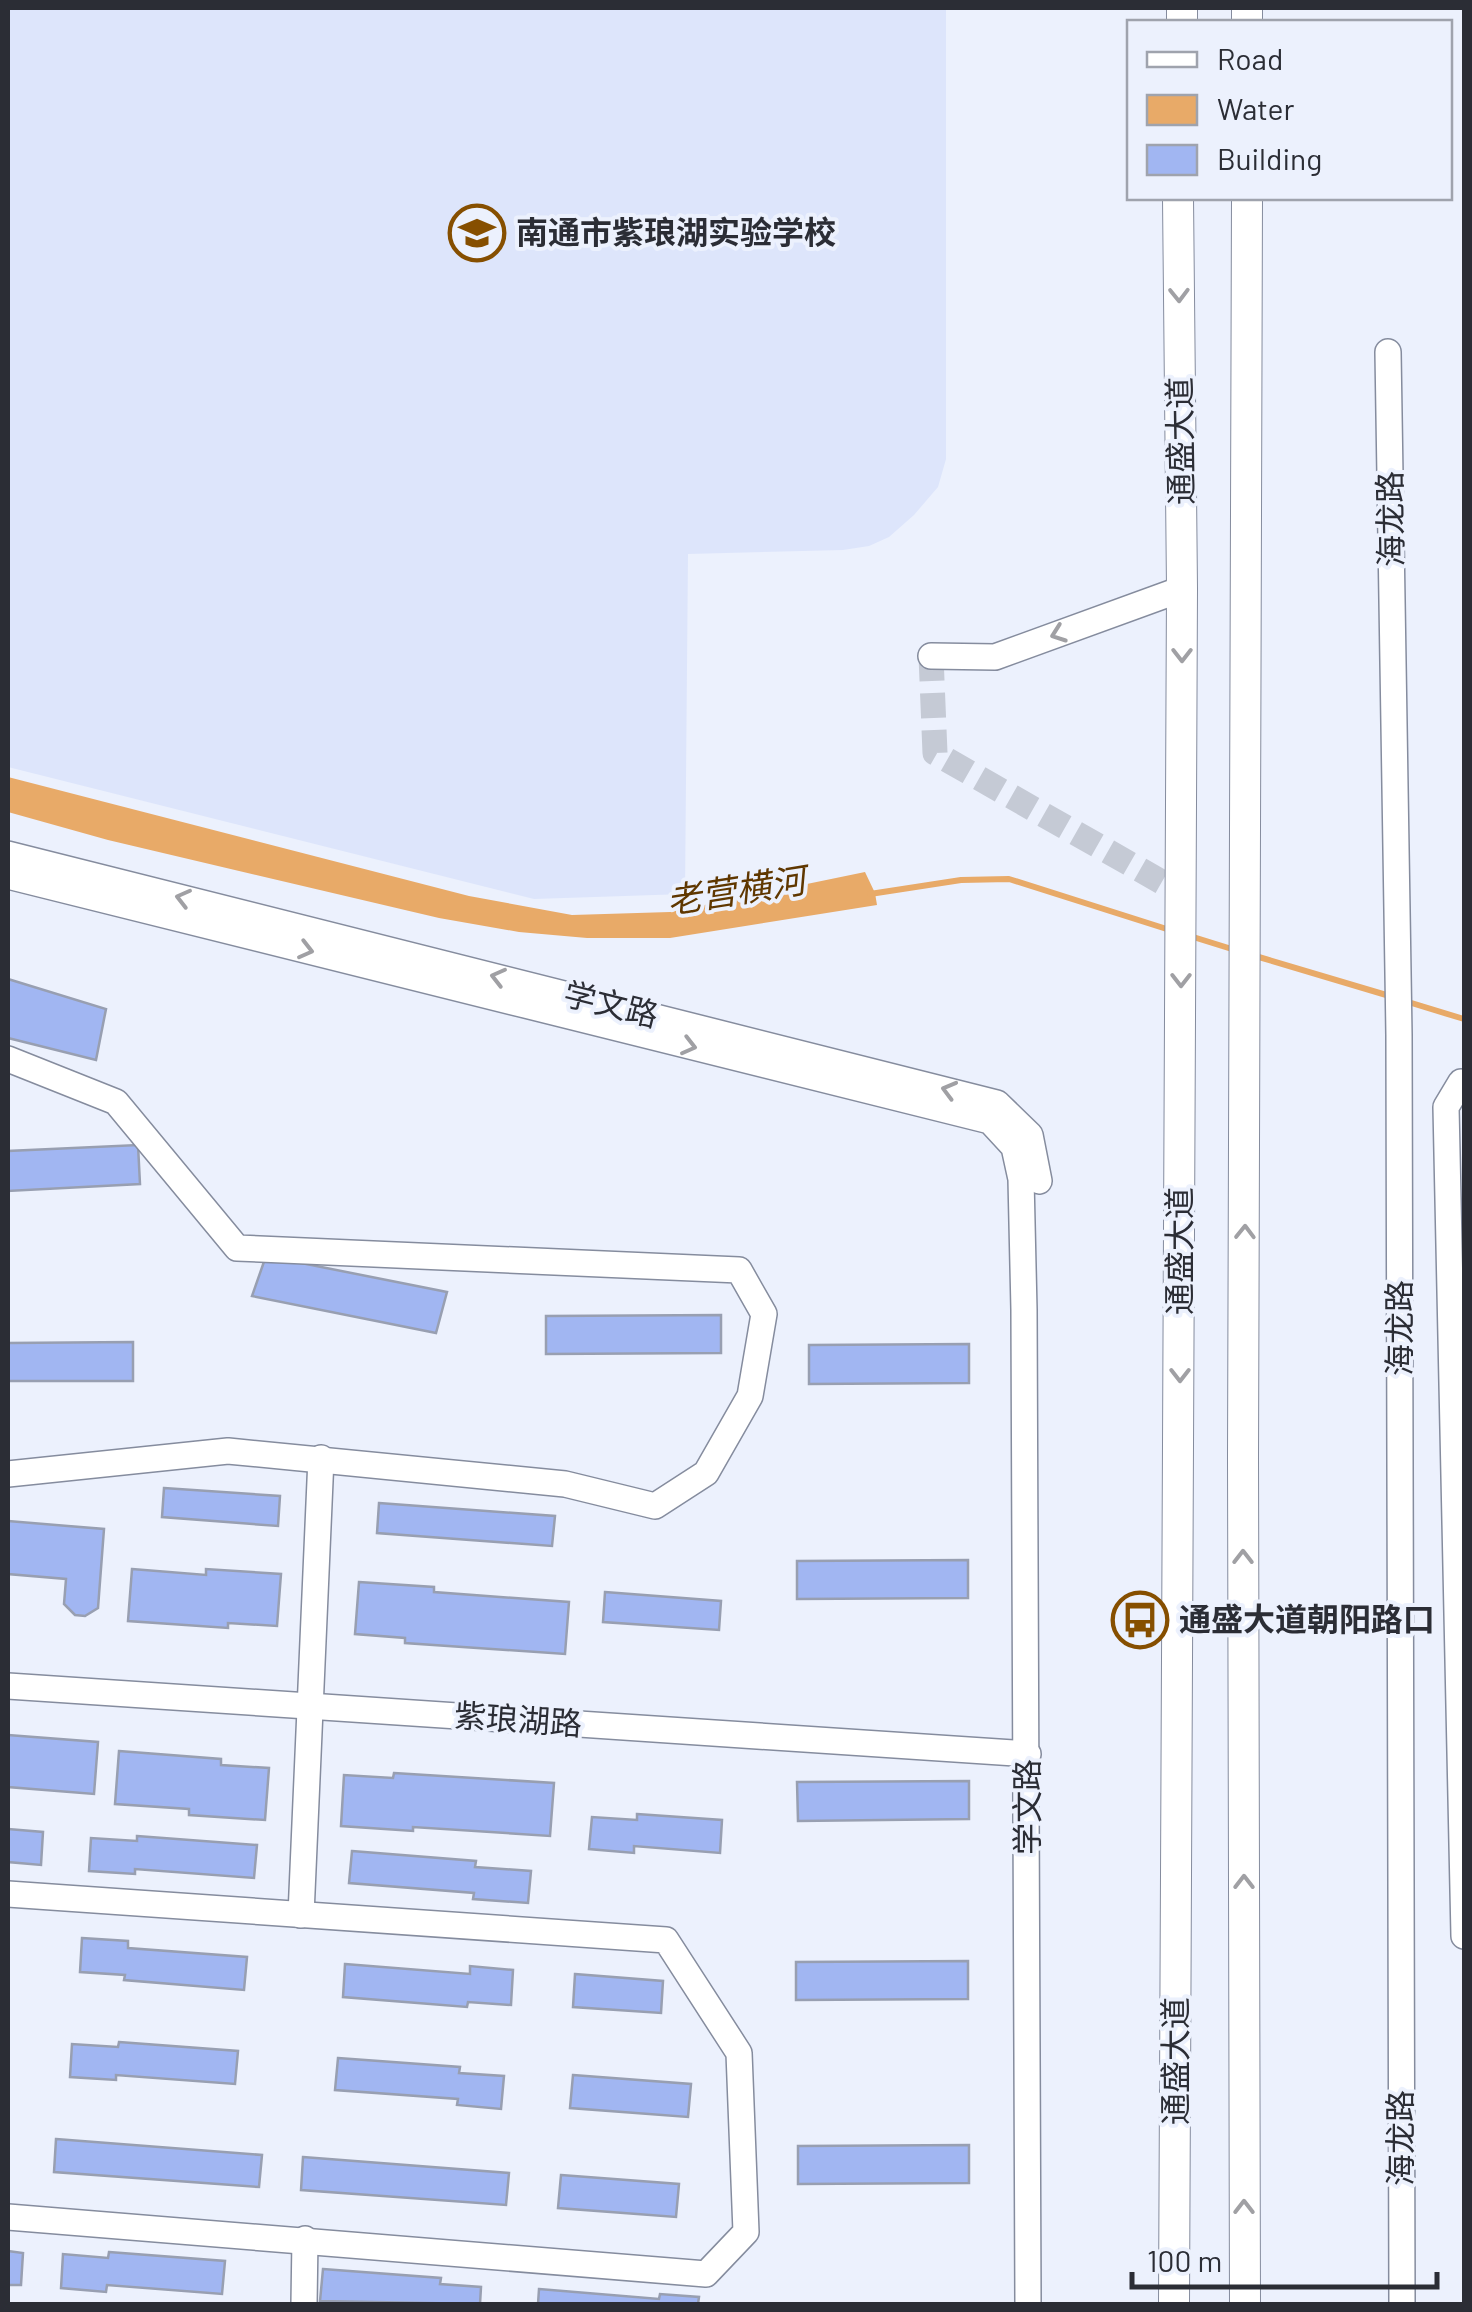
<svg xmlns="http://www.w3.org/2000/svg" width="1472" height="2312" font-family="Barlow,'Noto Sans SC',sans-serif">
<style>
.built{fill:#dde5fb}
.water{fill:#e8aa68}
.lines{fill:none;stroke-linecap:round;stroke-linejoin:round}
.stream{stroke:#e8aa68;stroke-width:6}
.building{fill:#a1b6f2;stroke:#989fb1;stroke-width:2.5}
.minor-tunnel{stroke:#c5cad5;stroke-width:25;stroke-dasharray:25 12;stroke-linecap:butt}
.minor-casing{stroke:#858c9e;stroke-width:28}
.major-casing{stroke:#858c9e;stroke-width:32}
.minor{stroke:#fff;stroke-width:25}
.major{stroke:#fff;stroke-width:30}
.oneway{stroke:#a0a0a4}
.labels{text-anchor:middle;stroke-width:8;stroke-linejoin:round;paint-order:stroke}
.poi-label{font-size:32px;font-weight:bold;fill:#2b2d35;stroke:#ecf1fd;text-anchor:start}
.street-label{font-size:32px;fill:#2b2d35;stroke:#ecf1fd}
.water-label{font-size:35px;font-style:italic;fill:#5f3700;stroke:#ecf1fd}
</style>
<rect width="100%" height="100%" fill="#ecf1fd"/>
<!-- built -->
<path class="built" d="M8 8H946V459L938 487 914 515 889 537 869 546 843 550 688 554 685 894 534 899 8 767Z"/>
<!-- water -->
<path class="water" d="M8 777 469 896 572 915 670 912 865 872 875 893 877 905 670 938H587L519 932 439 918 108 840 8 812Z"/>
<g class="lines">
<!-- stream -->
<g class="stream">
<path d="M870 894 961 880 1009 879 1173 931"/>
<path d="M1190 936 1235 950"/>
<path d="M1252 955 1393 997"/>
<path d="M1405 1001 1464 1019"/>
</g>
</g>
<!-- building -->
<g class="building">
<path d="M8 979 106 1009 96 1060 8 1038Z"/>
<path d="M138 1145 140 1184 8 1191V1151Z"/>
<path d="M266 1256 447 1292 436 1333 252 1296Z"/>
<path d="M721 1315V1353L546 1354V1316Z"/>
<path d="M133 1342V1381H8V1343Z"/>
<path d="M969 1344V1383L809 1384V1345Z"/>
<path d="M164 1488 280 1496 278 1526 162 1517Z"/>
<path d="M379 1503 555 1516 552 1546 377 1533Z"/>
<path d="M8 1521 104 1529 98 1608 85 1616 75 1615 64 1604 66 1579 8 1574Z"/>
<path d="M968 1560V1598L797 1599V1561Z"/>
<path d="M132 1569 206 1575V1569L281 1574 277 1626 228 1623V1628L128 1621Z"/>
<path d="M359 1582 434 1587V1592L569 1602 565 1654 405 1643V1638L355 1634Z"/>
<path d="M605 1592 721 1601 719 1630 603 1622Z"/>
<path d="M8 1735 98 1742 94 1794 8 1787Z"/>
<path d="M119 1751 221 1759V1765L269 1768 265 1820 189 1815V1809L115 1804Z"/>
<path d="M394 1773 554 1783 550 1836 413 1827V1831L341 1826 344 1775 393 1778Z"/>
<path d="M969 1781V1819L798 1821 797 1782Z"/>
<path d="M637 1814 722 1820 720 1853 634 1846V1853L589 1849 592 1817 637 1820Z"/>
<path d="M8 1829 43 1832 41 1865 8 1862Z"/>
<path d="M137 1836 257 1845 254 1878 135 1869V1874L89 1871 91 1838 137 1841Z"/>
<path d="M352 1851 476 1861 475 1867 531 1871 528 1903 473 1899 474 1893 349 1883Z"/>
<path d="M82 1938 128 1941V1948L247 1957 244 1990 124 1980 125 1975 80 1972Z"/>
<path d="M968 1961V1999L796 2000V1962Z"/>
<path d="M345 1964 470 1974V1966L513 1970 511 2005 468 2002 467 2007 343 1997Z"/>
<path d="M575 1974 663 1981 661 2013 573 2007Z"/>
<path d="M119 2042 238 2051 235 2084 116 2075V2080L70 2077 72 2044 118 2047Z"/>
<path d="M338 2058 460 2067 459 2073 504 2076 501 2109 457 2105 458 2099 335 2090Z"/>
<path d="M573 2075 691 2084 688 2117 570 2108Z"/>
<path d="M56 2139 262 2155 259 2187 54 2172Z"/>
<path d="M969 2145V2183L798 2184V2146Z"/>
<path d="M303 2157 509 2173 506 2205 301 2190Z"/>
<path d="M561 2175 679 2184 676 2217 558 2208Z"/>
<path d="M8 2251 23 2253 21 2285H8Z"/>
<path d="M109 2252 225 2261 222 2294 107 2285 106 2292 61 2288 63 2254 108 2258Z"/>
<path d="M323 2269 441 2278 440 2284 481 2287 480 2304 320 2301Z"/>
<path d="M539 2289 659 2299 660 2294 699 2297 698 2304H538Z"/>
</g>
<g class="lines">
<!-- minor-tunnel -->
<path class="minor-tunnel" d="M931 656 935 753 1181 893"/>
<!-- minor casing -->
<g class="minor-casing">
<g id="minor">
<path d="M1388 352 1399 1035 1402 2304"/>
<path d="M931 656 995 657 1182 589"/>
<path d="M8 854 997 1103 1030 1135 1039 1181"/>
<path d="M8 876 990 1121 1014 1147 1021 1179 1024 1310 1028 2304"/>
<path d="M8 1059 116 1102 237 1248 739 1270 764 1314 750 1396 706 1473 655 1506 565 1484 228 1451 8 1474"/>
<path d="M1464 1083 1461 1082 1446 1107 1464 1936"/>
<path d="M8 1686 1028 1754"/>
<path d="M8 1894 666 1940 739 2053 746 2232 706 2274 8 2217"/>
<path d="M301 1915 321 1458"/>
<path d="M304 2304 305 2239"/>
</g>
</g>
<!-- major casing -->
<g class="major-casing">
<g id="major">
<path d="M1182 22V8"/>
<path d="M1247 22V8"/>
<path d="M1174 2304 1182 589 1178 198"/>
<path d="M1245 2304 1243 1459 1247 198"/>
</g>
</g>
<!-- minor -->
<use href="#minor" class="minor"/>
<!-- major -->
<use href="#major" class="major"/>
</g>
<!-- one-way arrows -->
<defs><path id="oneway-chevron" d="M-2-3.5L2.5 0L-2 3.5" fill="none" stroke-width="1.6" stroke-linecap="round" stroke-linejoin="round" transform="scale(2.5)"/></defs>
<g class="oneway">
<use href="#oneway-chevron" transform="translate(1179 295) rotate(89)"/>
<use href="#oneway-chevron" transform="translate(1058 634) rotate(160)"/>
<use href="#oneway-chevron" transform="translate(1182 655) rotate(90)"/>
<use href="#oneway-chevron" transform="translate(183 898) rotate(-166)"/>
<use href="#oneway-chevron" transform="translate(306 950) rotate(14)"/>
<use href="#oneway-chevron" transform="translate(498 977) rotate(-166)"/>
<use href="#oneway-chevron" transform="translate(1181 980) rotate(90)"/>
<use href="#oneway-chevron" transform="translate(689 1046) rotate(14)"/>
<use href="#oneway-chevron" transform="translate(949 1090) rotate(-165)"/>
<use href="#oneway-chevron" transform="translate(1245 1232) rotate(-89)"/>
<use href="#oneway-chevron" transform="translate(1180 1375) rotate(90)"/>
<use href="#oneway-chevron" transform="translate(1243 1557) rotate(-90)"/>
<use href="#oneway-chevron" transform="translate(1244 1882) rotate(-90)"/>
<use href="#oneway-chevron" transform="translate(1244 2207) rotate(-90)"/>
</g>
<!-- icons -->
<defs>
<g id="school-ring" transform="scale(2.875)"><circle r="9.5" fill="#ecf1fd" stroke="#864f00" stroke-width="1.5"/><path d="M0-5L7-2L0 1L-7-2ZM-4 1L0 2.5L4 1V4Q0 6-4 4Z" fill="#864f00"/></g>
<g id="bus-ring" transform="scale(2.875)"><circle r="9.5" fill="#ecf1fd" stroke="#864f00" stroke-width="1.5"/><path d="M-5-6H5V4H4V6H2V4H-2V6H-4V4H-5ZM-3.5-4V0h7V-4ZM-3.5 1.2v1.5H-2V1.2ZM2 1.2v1.5H3.5V1.2Z" fill="#864f00"/></g>
</defs>
<g fill-rule="evenodd">
<use href="#school-ring" x="477" y="233"/>
<use href="#bus-ring" x="1140" y="1620"/>
</g>
<g class="labels">
<!-- poi labels -->
<g class="poi-label">
<text x="516" y="244">南通市紫琅湖实验学校</text>
<text x="1179" y="1631">通盛大道朝阳路口</text>
</g>
<!-- street labels -->
<g class="street-label">
<text transform="translate(1181 441) rotate(-91)" y="11">通盛大道</text>
<text transform="translate(1391 519) rotate(-91)" y="11">海龙路</text>
<text transform="translate(611 1005) rotate(14)" y="11">学文路</text>
<text transform="translate(1180 1251) rotate(-90)" y="11">通盛大道</text>
<text transform="translate(1400 1328) rotate(-90)" y="11">海龙路</text>
<text transform="translate(518 1720) rotate(4)" y="11">紫琅湖路</text>
<text transform="translate(1028 1807) rotate(-90)" y="11">学文路</text>
<text transform="translate(1176 2061) rotate(-90)" y="11">通盛大道</text>
<text transform="translate(1401 2138) rotate(-90)" y="11">海龙路</text>
</g>
<!-- water labels -->
<g class="water-label">
<text transform="translate(736 891) rotate(-9)" y="12">老营横河</text>
</g>
</g>
<!-- border -->
<rect width="1472" height="2312" fill="none" stroke="#2b2d35" stroke-width="20"/>
<!-- legend -->
<rect x="1127" y="20" width="325" height="180" fill="#ecf1fd" stroke="#9fa3ad" stroke-width="2.5"/>
<rect x="1147" y="52" width="50" height="15" fill="#ffffff" stroke="#9fa3ad" stroke-width="2.5"/>
<text x="1217" y="70" font-size="30" fill="#2b2d35">Road</text>
<rect x="1147" y="95" width="50" height="30" fill="#e8aa68" stroke="#9fa3ad" stroke-width="2.5"/>
<text x="1217" y="120" font-size="30" fill="#2b2d35">Water</text>
<rect x="1147" y="145" width="50" height="30" fill="#a1b6f2" stroke="#9fa3ad" stroke-width="2.5"/>
<text x="1217" y="170" font-size="30" fill="#2b2d35">Building</text>
<!-- scale -->
<path d="M1132 2272v15h305v-15" fill="none" stroke="#2b2d35" stroke-width="5"/>
<text x="1147" y="2272" font-size="30" fill="#2b2d35" stroke="#ecf1fd" stroke-width="8" paint-order="stroke">100 m</text>
</svg>
